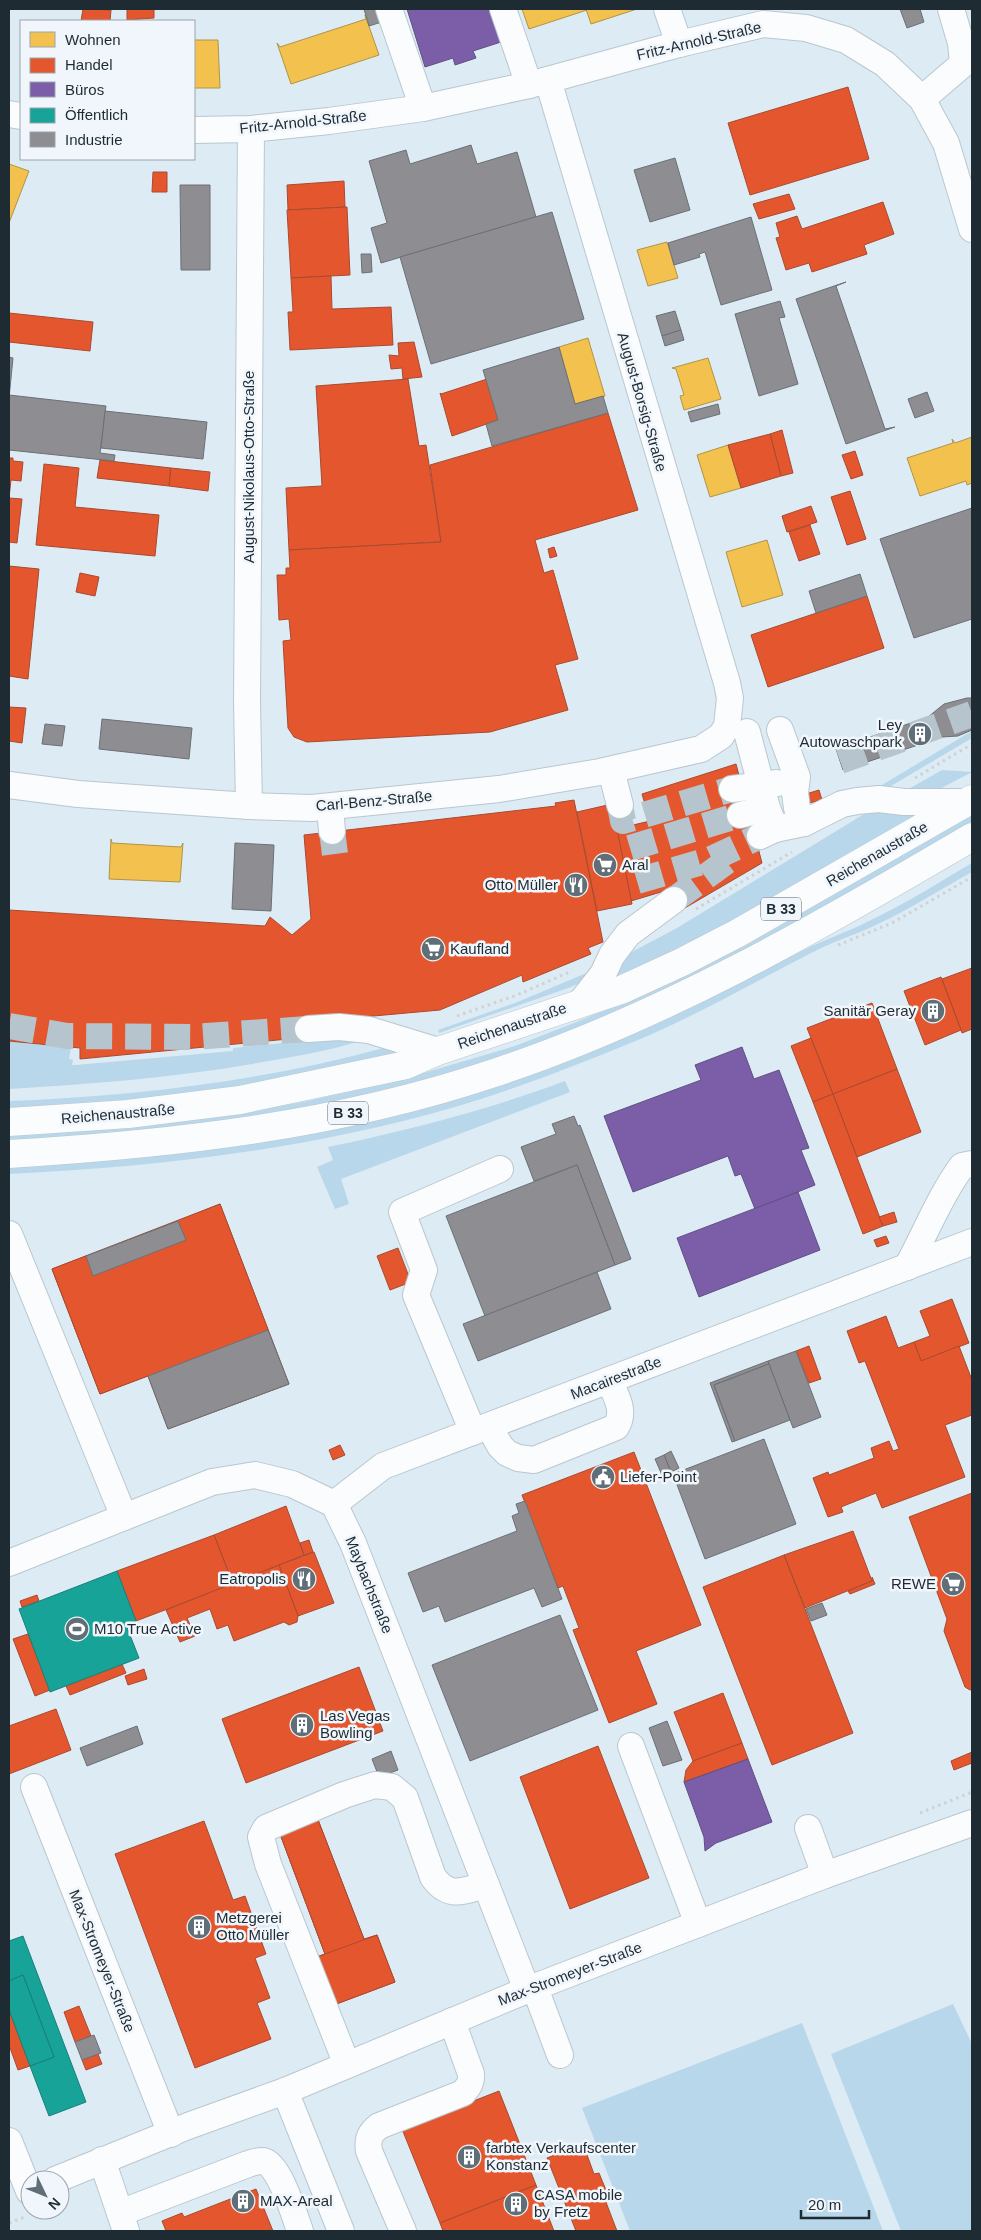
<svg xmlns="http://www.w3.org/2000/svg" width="981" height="2240" font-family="Helvetica,sans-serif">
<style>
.green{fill:#b9d7ea}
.homes{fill:#f2c14e;stroke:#b29446}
.shops{fill:#e4572e;stroke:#a94a30}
.offices{fill:#7b5ea7;stroke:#5f4f84}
.public{fill:#17a398;stroke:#197f7a}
.industry{fill:#8d8d92;stroke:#6c7076}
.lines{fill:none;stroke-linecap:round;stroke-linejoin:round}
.minor-tunnel{stroke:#b6c5cd;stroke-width:26;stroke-dasharray:26 13;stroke-linecap:butt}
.minor-casing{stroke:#bac7cf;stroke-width:28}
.major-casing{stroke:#bac7cf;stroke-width:29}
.path{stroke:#ced2d5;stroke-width:3;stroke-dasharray:2.5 4;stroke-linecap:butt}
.minor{stroke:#fafcfd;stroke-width:26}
.major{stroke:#fafcfd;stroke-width:28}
.labels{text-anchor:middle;stroke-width:5;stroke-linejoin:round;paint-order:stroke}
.shield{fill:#f0f6fb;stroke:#5d686f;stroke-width:1}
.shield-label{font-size:14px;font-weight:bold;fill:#1e2b33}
.street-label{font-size:15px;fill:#1e2b33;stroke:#f0f6fb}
.poi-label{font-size:15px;fill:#1e2b33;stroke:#f0f6fb;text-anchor:start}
</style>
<rect width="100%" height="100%" fill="#dcebf4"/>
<!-- green -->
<g class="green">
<path d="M972 731V738L886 789 877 788Z"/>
<path d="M942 770 972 772 936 791H905Z"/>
<path d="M874 808 919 815 722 928 615 979 612 975 626 955 677 928Z"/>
<path d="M972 813V822L797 924 721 964 577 1030 453 1073 344 1102 186 1128 9 1142V1135L251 1111 303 1102 400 1080 515 1046 574 1023 642 994Z"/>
<path d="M972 863V872C941 889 910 909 878 924 858 934 837 940 817 950 762 978 708 1009 652 1034 588 1061 522 1087 455 1107 310 1149 159 1167 9 1174V1167C158 1160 306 1141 450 1101 574 1066 688 1007 804 950 825 939 848 932 869 921 905 904 938 883 972 863Z"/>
<path d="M589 972 581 982 571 987 439 1033 438 1030 515 1003Z"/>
<path d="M313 1040H363C327 1052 289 1057 252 1064 171 1078 90 1084 9 1089V1041L71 1048 69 1059 73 1060 72 1065H76L233 1051V1048Z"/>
<path d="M387 1047 402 1052 277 1081 174 1096 9 1109V1101C137 1096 264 1081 387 1047Z"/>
<path d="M565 1081 570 1092 341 1179 349 1204 335 1209 317 1167 333 1160 328 1147C409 1130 488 1110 565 1081Z"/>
<path d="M953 2004 972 2044V2231H901L831 2054Z"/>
<path d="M802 2023 883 2231H630L582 2108Z"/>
</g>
<!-- homes -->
<g class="homes">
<path d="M522 9H586L587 10 529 29Z"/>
<path d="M586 9H637L591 24Z"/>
<path d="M365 15 379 55 291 84 277 43 280 47 366 19Z"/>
<path d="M194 40H218L220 88H194Z"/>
<path d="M9 164 29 171 9 223Z"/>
<path d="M667 242 678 278 648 286 637 250Z"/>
<path d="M588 338 605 396 575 404 559 347Z"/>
<path d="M708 358 721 399 684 410 680 396 684 395 676 369 672 368Z"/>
<path d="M972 437V483L967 485 966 481 920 496 907 458 953 443 952 439 955 443Z"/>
<path d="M728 445 741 488 710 497 697 455Z"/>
<path d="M767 540 783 595 742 607 726 552Z"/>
<path d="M111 839 112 843 181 847 183 843 180 882 109 879Z"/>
</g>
<!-- shops -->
<g class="shops">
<path d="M83 9 111 10 110 21H81Z"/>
<path d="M127 9H154V18L127 20Z"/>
<path d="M848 87 869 159 750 195 728 123Z"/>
<path d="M153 172H167V192H152Z"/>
<path d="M344 181 345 207 288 210 287 185Z"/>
<path d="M789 194 795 209 759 219 753 204Z"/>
<path d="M883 202 894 234 864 245 867 254 812 272 809 263 786 270 776 238 780 237 776 223 797 216 802 229Z"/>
<path d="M347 207 350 275 291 278 287 210Z"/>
<path d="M331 276 332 309 391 307 393 345 290 350 288 312H293L291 278Z"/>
<path d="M9 313 93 322 90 351 9 342Z"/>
<path d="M414 342 422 377 403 379 402 368 391 369 389 355 399 356 398 343Z"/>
<path d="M408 379 419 446 426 445 441 542 289 550 286 488 322 486 316 386Z"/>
<path d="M487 379 498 420 452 436 440 393 441 394Z"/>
<path d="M608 413 638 510 535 540 544 573 553 570 578 659 555 665 568 710 490 732 307 742 294 737 288 728 283 641 291 640 289 619 279 620 277 575H286V568H290L289 550 441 542 430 465Z"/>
<path d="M782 430 793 473 781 476 770 434Z"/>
<path d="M770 434 781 476 741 488 728 445Z"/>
<path d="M855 451 863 475 851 479 842 455Z"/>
<path d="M9 458H13V461L23 462 21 481 11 480 9 498 22 499 17 543 9 542Z"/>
<path d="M100 460 171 468 169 486 97 478Z"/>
<path d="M44 464 79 468 75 507 159 515 155 556 36 545Z"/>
<path d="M171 468 210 472 208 491 169 486Z"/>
<path d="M850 491 866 539 847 545 831 497Z"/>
<path d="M811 506 817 522 787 532 782 516Z"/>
<path d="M810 525 820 554 799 561 789 532Z"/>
<path d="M554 547 557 556 550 558 548 549Z"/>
<path d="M9 566 39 569 28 679 9 676Z"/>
<path d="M80 573 99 577 95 596 76 592Z"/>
<path d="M867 596 884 648 768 687 751 635Z"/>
<path d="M9 707 26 708 22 743 9 741Z"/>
<path d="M736 764 762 863 678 912 671 889 631 901 616 829 650 821 642 794Z"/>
<path d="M819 790 822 800 809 803 806 794Z"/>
<path d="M574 800 603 942 588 948 591 954 523 982 522 975 440 1010 307 1022 309 1037 80 1059V1048L9 1041V910L265 926 270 917 292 935 311 919 304 835 556 806 555 803Z"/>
<path d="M612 804 632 904 597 911 577 812Z"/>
<path d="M972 968V1029L962 1033 942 979Z"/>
<path d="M941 977 961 1030 925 1045 904 991Z"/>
<path d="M872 1003 897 1069 833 1094 807 1028Z"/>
<path d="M811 1038 833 1094 813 1102 791 1046Z"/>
<path d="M897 1069 921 1132 857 1157 833 1094Z"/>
<path d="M833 1094 883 1226 863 1234 813 1102Z"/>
<path d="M220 1204 268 1330 100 1394 52 1269 86 1256 93 1276 186 1240 178 1221Z"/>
<path d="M220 1204 289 1384 168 1429 148 1376 100 1394 52 1269Z"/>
<path d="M894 1212 897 1222 883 1226 879 1217Z"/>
<path d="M886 1236 889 1243 877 1247 874 1240Z"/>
<path d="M398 1248 411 1282 390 1290 377 1256Z"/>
<path d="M952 1299 969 1343 921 1361 914 1342 930 1336 920 1311Z"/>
<path d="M886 1316 898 1348 914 1342 921 1361 959 1346 972 1380V1415L945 1425 965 1477 882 1508 876 1493 841 1507 843 1512 828 1517 813 1478 828 1472 829 1475 874 1458 871 1448 889 1441 893 1451 899 1449 865 1361 859 1363 847 1331Z"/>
<path d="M809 1346 821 1379 809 1383 796 1351Z"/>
<path d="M340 1445 345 1455 333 1460 329 1450Z"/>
<path d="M634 1452 701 1625 636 1651 657 1704 609 1723 573 1630 579 1628 563 1586 558 1588 522 1495Z"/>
<path d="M972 1493V1689L970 1690 965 1687 944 1631 947 1619 909 1517Z"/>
<path d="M286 1506 304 1555 233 1584 214 1535Z"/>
<path d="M853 1531 872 1581 805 1608 784 1555Z"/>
<path d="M214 1535 233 1584 136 1621 117 1571Z"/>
<path d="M309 1540 313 1552 304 1555 300 1543Z"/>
<path d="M314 1552 334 1603 298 1616 279 1565Z"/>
<path d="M784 1555 853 1733 772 1765 703 1587Z"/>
<path d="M279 1565 298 1616 297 1622 289 1625 284 1622 234 1641 228 1625 217 1629 210 1609 187 1618 195 1636 180 1642 166 1610Z"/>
<path d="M872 1577 875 1584 850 1594 848 1591 872 1581Z"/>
<path d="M37 1595 39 1601 22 1607 20 1601Z"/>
<path d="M28 1634 50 1690 35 1696 13 1639Z"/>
<path d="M122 1664 126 1673 70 1695 66 1686Z"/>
<path d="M359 1667 383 1731 246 1783 222 1719Z"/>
<path d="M144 1669 147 1679 128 1685 125 1676Z"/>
<path d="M723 1693 742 1743 693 1761 674 1712Z"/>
<path d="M56 1709 71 1750 9 1774V1726Z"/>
<path d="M742 1743 748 1759 684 1782 686 1770 693 1761Z"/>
<path d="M598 1746 649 1878 570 1909 520 1777Z"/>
<path d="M972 1752V1763L954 1770 951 1761Z"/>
<path d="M315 1812 364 1939 325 1954 277 1826Z"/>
<path d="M315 1812 364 1939 377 1935 395 1982 331 2006 314 1958 325 1954 277 1826Z"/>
<path d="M204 1821 233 1900 245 1896 266 1954 255 1958 270 1998 257 2003 271 2039 195 2068 115 1854Z"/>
<path d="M377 1935 395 1982 331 2006 314 1958Z"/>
<path d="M79 2006 91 2036 75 2042 64 2012Z"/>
<path d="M9 2010 30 2066 18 2070 9 2045Z"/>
<path d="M98 2054 102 2064 86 2070 82 2060Z"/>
<path d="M499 2091 536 2185 440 2223 402 2129Z"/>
<path d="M583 2144 594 2174 599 2173 608 2195 604 2197 617 2231H576L547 2158Z"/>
<path d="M536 2185 554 2231H443L440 2223Z"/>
<path d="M256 2189 273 2231H166L162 2221 182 2213 184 2217Z"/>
</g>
<!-- offices -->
<g class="offices">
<path d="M407 9H490L501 42 473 51 476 58 455 65 453 58 425 67Z"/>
<path d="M742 1047 754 1079 779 1070 809 1148 801 1150 815 1185 755 1209 741 1174 735 1176 728 1156 633 1192 604 1116 701 1080 695 1065Z"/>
<path d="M798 1192 820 1250 699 1297 677 1238Z"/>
<path d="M748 1759 772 1822 716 1843 705 1851 704 1837 684 1782Z"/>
</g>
<!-- public -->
<g class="public">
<path d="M117 1571 136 1621 126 1625 139 1658 50 1692 19 1609Z"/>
<path d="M23 1936 86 2102 49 2116 30 2066 54 2057 23 1975 9 1981V1941Z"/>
<path d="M23 1975 54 2057 30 2066 9 2010V1981Z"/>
</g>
<!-- industry -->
<g class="industry">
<path d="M364 9H384L388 20 369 26Z"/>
<path d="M900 9H920L924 22 907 28Z"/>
<path d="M471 145 477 164 517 152 536 217 381 263 371 228 387 223 369 161 406 150 410 164Z"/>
<path d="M675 158 690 210 650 222 634 170Z"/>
<path d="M180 185H210V270H181Z"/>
<path d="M552 212 584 319 431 364 400 257Z"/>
<path d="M751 217 772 290 721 305 705 252 699 254 700 257 674 265 668 243Z"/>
<path d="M361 254H371L372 272 362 273Z"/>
<path d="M846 282 836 286 885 429 895 427 846 444 796 299Z"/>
<path d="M780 301 785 317 779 318 798 384 759 396 735 314Z"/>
<path d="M675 311 681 330 662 336 656 316Z"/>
<path d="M681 330 684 340 665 346 662 336Z"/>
<path d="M559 347 575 404 603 396 608 413 492 446 486 424 498 420 483 370Z"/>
<path d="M9 357 13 358 9 398Z"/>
<path d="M927 392 934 411 915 418 908 399Z"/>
<path d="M9 395 106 406 100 453 115 455 114 461 9 450Z"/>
<path d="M718 404 720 414 691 422 688 412Z"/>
<path d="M105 411 207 422 203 459 101 448Z"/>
<path d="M972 508V619L914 638 880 539Z"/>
<path d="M860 574 867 596 816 613 809 591Z"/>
<path d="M967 698H972V730L958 736 942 737 843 770 836 749 928 717 944 704Z"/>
<path d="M102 719 192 728 189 759 99 749Z"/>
<path d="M45 724 65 726 62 746 42 744Z"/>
<path d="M235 843 274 845 271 911 232 909Z"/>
<path d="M574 1116 578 1126 580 1125 631 1259 615 1265 577 1165 534 1181 521 1147 556 1134 552 1124Z"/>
<path d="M577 1165 615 1265 485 1316 446 1216Z"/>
<path d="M178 1221 186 1240 93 1276 86 1256Z"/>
<path d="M597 1272 611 1309 478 1361 463 1324Z"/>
<path d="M268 1330 289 1384 168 1429 148 1376Z"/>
<path d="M796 1351 821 1417 793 1428 768 1361Z"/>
<path d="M768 1361 769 1364 714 1385 735 1441 732 1442 710 1383Z"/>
<path d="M769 1364 790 1420 735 1441 714 1385Z"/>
<path d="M764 1439 796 1524 705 1559 673 1474Z"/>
<path d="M671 1451 679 1468 671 1472 664 1455Z"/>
<path d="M664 1455 671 1472 662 1475 655 1459Z"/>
<path d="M525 1501 562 1599 542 1607 534 1588 445 1622 439 1606 423 1612 408 1573 517 1531 512 1516 519 1513 516 1504Z"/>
<path d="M822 1603 827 1615 811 1621 806 1609Z"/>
<path d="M560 1615 598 1710 470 1761 432 1665Z"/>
<path d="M667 1721 682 1760 663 1766 649 1728Z"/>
<path d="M137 1726 143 1744 87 1766 80 1748Z"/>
<path d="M391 1751 398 1770 379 1777 372 1759Z"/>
<path d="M94 2035 101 2053 82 2060 75 2042Z"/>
</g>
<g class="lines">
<!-- minor-tunnel -->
<g class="minor-tunnel">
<path d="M840 761 972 714"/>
<path d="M620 805 623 821 732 789"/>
<path d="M332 831 335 854"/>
<path d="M630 848 740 815"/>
<path d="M637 881 709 860 760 836"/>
<path d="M674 900 727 861"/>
<path d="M9 1026 67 1036 193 1037 308 1029"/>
</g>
<!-- minor casing -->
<g class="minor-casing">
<g id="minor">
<path d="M389 9 423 108"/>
<path d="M503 9 529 85"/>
<path d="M667 9 679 44"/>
<path d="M922 99 963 64 961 43 951 9"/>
<path d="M9 114 21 116"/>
<path d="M194 130 251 129 329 121 423 108 529 85 679 44 763 24 806 28 846 40 885 64 922 99 946 143 972 229"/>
<path d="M780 730 797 777 795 793 797 808 804 823"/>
<path d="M747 732 767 808 775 829"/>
<path d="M611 770 620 805"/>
<path d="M9 785 78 794 249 806 312 808 499 789 600 772 701 749 721 736 727 726 730 698 727 683 548 80"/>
<path d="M732 789 777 783"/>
<path d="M249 806 247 702 251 129"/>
<path d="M330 807 332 831"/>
<path d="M740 815 767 808"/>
<path d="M760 836 775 829 804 823 842 804 857 801 879 799 904 802H968"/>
<path d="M581 1002 603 974 612 955 628 934 674 900"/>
<path d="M308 1029 339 1027 369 1030 438 1051"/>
<path d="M9 1234 124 1517"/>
<path d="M907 1267C925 1234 940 1196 962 1166L972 1164"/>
<path d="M489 1426 500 1446 507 1453 518 1458 534 1460 616 1427C626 1411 616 1396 609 1380"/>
<path d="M473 1432 416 1295 424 1270 402 1212 500 1169"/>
<path d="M334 1504 383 1466 972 1242"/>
<path d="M9 1563 212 1482 255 1475 292 1484 334 1504 353 1543 527 1990"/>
<path d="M631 1746 698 1924"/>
<path d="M34 1787 171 2134"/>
<path d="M808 1828 825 1875"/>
<path d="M535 1988 560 2055"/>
<path d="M347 2065 268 1864 261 1837 266 1828 344 1795 375 1785 392 1787 405 1798 433 1877C449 1899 462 1891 486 1885"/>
<path d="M285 2091 341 2231"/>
<path d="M9 2141 29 2191"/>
<path d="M102 2160 126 2231"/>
<path d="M55 2180 188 2126 285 2091 527 1990 825 1875 972 1823"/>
<path d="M120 2213 248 2164C252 2163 259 2160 263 2161 279 2163 295 2217 300 2231"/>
<path d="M403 2231 369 2151C367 2139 370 2133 379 2126L463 2093C468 2087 472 2083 471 2074L452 2021"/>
</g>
</g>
<!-- major casing -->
<g class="major-casing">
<g id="major">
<path d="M9 1122 128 1114 240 1100 406 1065 438 1051 621 990 682 962 738 933 972 799"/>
<path d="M9 1154C173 1144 335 1126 491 1074 662 1018 819 927 972 837"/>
</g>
</g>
<!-- path -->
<g class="path">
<path d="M915 778 972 744"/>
<path d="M696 909 792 852"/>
<path d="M838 945 892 923 972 877"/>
<path d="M457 1016 517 995 572 971"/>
<path d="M920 1813 972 1792"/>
<path d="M9 2223 27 2216"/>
</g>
<!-- minor -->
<use href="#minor" class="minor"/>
<!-- major -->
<use href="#major" class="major"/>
</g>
<!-- icons -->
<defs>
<g id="building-disc" transform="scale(1.25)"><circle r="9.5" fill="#606e77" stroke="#f0f6fb"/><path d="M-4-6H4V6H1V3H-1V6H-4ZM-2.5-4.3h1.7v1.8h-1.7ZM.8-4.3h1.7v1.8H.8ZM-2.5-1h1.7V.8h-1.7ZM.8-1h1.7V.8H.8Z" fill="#fff"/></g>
<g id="supermarket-disc" transform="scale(1.25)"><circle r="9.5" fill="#606e77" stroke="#f0f6fb"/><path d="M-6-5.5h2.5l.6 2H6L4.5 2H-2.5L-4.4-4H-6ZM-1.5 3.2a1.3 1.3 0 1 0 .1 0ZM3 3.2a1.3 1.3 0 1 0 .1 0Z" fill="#fff"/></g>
<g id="restaurant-disc" transform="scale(1.25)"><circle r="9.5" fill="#606e77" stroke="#f0f6fb"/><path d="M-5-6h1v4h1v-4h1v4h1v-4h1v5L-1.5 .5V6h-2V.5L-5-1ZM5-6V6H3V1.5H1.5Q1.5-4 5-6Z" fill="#fff"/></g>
<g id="civic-disc" transform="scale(1.25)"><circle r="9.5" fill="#606e77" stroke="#f0f6fb"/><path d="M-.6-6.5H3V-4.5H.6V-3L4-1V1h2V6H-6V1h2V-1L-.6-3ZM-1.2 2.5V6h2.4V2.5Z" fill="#fff"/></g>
<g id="stadium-disc" transform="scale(1.25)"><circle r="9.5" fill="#606e77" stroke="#f0f6fb"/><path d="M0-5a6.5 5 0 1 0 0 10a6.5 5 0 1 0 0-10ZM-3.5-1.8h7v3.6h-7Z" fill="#fff"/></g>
</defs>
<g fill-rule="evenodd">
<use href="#building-disc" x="920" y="734"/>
<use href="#supermarket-disc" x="605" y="865"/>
<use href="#restaurant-disc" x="576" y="885"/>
<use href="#supermarket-disc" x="433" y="949"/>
<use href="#building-disc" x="933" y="1011"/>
<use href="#civic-disc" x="603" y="1477"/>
<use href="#restaurant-disc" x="304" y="1579"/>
<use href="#supermarket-disc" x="953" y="1584"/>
<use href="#stadium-disc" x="77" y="1629"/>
<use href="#building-disc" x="302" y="1725"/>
<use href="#building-disc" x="199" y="1927"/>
<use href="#building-disc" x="469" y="2157"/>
<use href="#building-disc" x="243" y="2201"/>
<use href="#building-disc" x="516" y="2204"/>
</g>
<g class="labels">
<!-- shield labels -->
<g class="shield">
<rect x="761" y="897.5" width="40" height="23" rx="4"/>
<rect x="328" y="1101.5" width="40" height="23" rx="4"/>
</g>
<g class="shield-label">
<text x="781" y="914">B 33</text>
<text x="348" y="1118">B 33</text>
</g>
<!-- street labels -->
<g class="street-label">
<text transform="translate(699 41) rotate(-13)" y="5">Fritz-Arnold-Straße</text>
<text transform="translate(303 122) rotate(-6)" y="5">Fritz-Arnold-Straße</text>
<text transform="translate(642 402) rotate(74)" y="5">August-Borsig-Straße</text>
<text transform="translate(249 467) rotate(-90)" y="5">August-Nikolaus-Otto-Straße</text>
<text transform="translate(374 801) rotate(-5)" y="5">Carl-Benz-Straße</text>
<text transform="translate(877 854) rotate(-30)" y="5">Reichenaustraße</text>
<text transform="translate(512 1026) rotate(-19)" y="5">Reichenaustraße</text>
<text transform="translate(118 1114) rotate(-5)" y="5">Reichenaustraße</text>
<text transform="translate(616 1378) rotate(-21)" y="5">Macairestraße</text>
<text transform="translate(369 1585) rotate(68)" y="5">Maybachstraße</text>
<text transform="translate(102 1961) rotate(68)" y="5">Max-Stromeyer-Straße</text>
<text transform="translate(570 1974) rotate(-21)" y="5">Max-Stromeyer-Straße</text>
</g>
<!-- poi labels -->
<g class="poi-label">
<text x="902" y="730" text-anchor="end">Ley<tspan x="902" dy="17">Autowaschpark</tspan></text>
<text x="622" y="870">Aral</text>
<text x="558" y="890" text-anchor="end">Otto Müller</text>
<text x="450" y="954">Kaufland</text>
<text x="916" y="1016" text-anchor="end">Sanitär Geray</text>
<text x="620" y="1482">Liefer-Point</text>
<text x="286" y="1584" text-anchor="end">Eatropolis</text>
<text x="936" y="1589" text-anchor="end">REWE</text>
<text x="94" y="1634">M10 True Active</text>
<text x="320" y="1721">Las Vegas<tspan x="320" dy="17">Bowling</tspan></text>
<text x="216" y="1923">Metzgerei<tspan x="216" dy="17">Otto Müller</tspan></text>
<text x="486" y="2153">farbtex Verkaufscenter<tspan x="486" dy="17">Konstanz</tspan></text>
<text x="534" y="2200">CASA mobile<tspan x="534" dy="17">by Fretz</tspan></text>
<text x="260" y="2206">MAX-Areal</text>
</g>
</g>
<!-- border -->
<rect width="981" height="2240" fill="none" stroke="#1e2b33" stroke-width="20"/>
<!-- legend -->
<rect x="20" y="20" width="175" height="140" fill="#f0f6fb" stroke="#9ca5ab"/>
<rect x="30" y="32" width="25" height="15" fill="#f2c14e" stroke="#9ca5ab"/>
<text x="65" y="45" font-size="15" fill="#1e2b33">Wohnen</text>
<rect x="30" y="58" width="25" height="15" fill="#e4572e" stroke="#9ca5ab"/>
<text x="65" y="70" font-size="15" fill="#1e2b33">Handel</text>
<rect x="30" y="82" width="25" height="15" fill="#7b5ea7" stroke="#9ca5ab"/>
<text x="65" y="95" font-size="15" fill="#1e2b33">Büros</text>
<rect x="30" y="108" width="25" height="15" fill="#17a398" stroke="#9ca5ab"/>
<text x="65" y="120" font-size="15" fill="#1e2b33">Öffentlich</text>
<rect x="30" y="132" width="25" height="15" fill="#8d8d92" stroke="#9ca5ab"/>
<text x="65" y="145" font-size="15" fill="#1e2b33">Industrie</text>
<!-- north arrow -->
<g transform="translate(45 2195) rotate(133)"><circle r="24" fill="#f0f6fb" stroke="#9ca5ab"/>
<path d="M0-4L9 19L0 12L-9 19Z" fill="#606e77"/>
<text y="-8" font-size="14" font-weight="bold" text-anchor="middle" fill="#1e2b33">N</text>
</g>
<!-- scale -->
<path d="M801 2210v8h68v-8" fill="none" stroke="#1e2b33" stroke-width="2.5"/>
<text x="808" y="2210" font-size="15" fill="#1e2b33" stroke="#f0f6fb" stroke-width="4" paint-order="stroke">20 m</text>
</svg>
